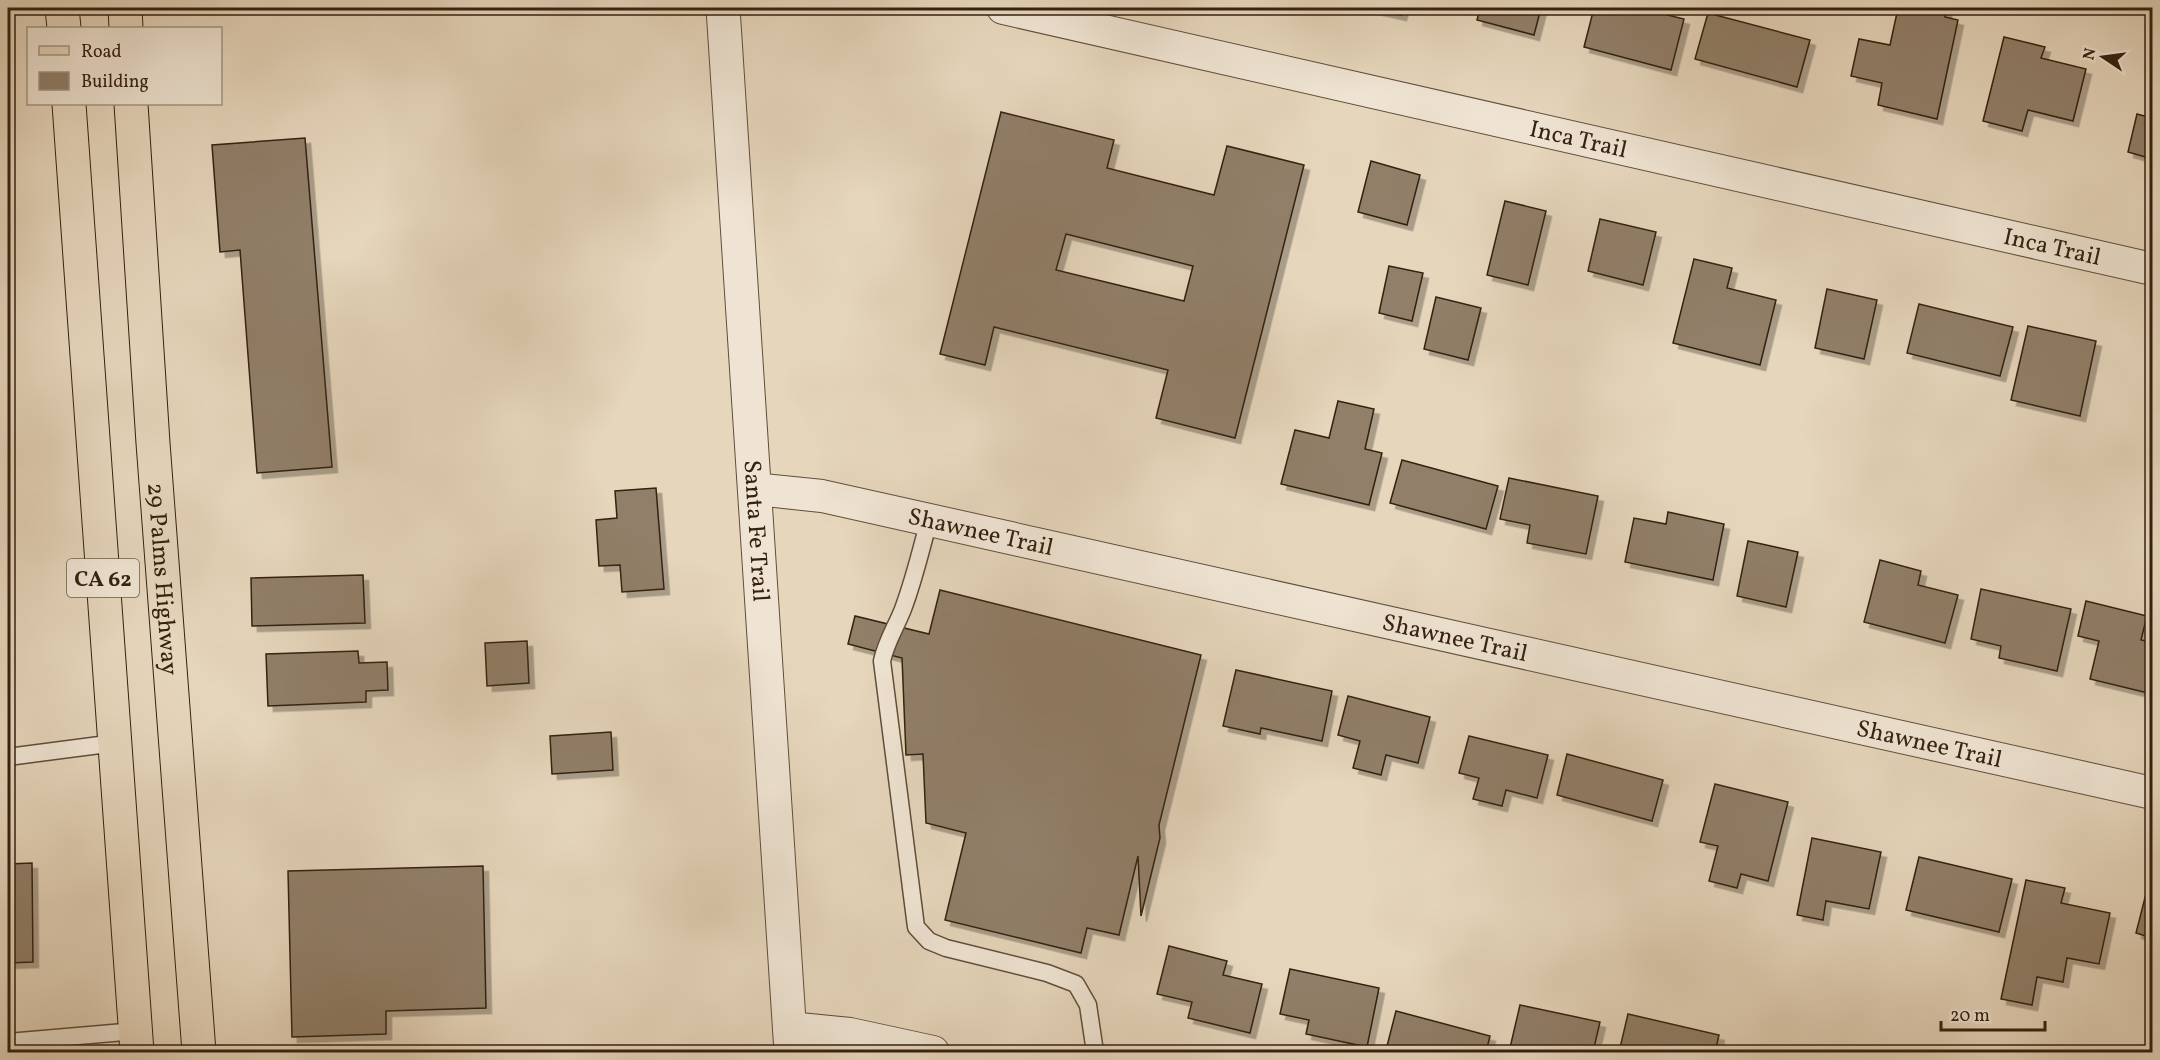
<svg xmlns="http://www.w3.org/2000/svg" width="2160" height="1060" font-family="Vollkorn,serif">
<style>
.building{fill:#917f69;stroke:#342110;stroke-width:1.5;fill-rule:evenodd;filter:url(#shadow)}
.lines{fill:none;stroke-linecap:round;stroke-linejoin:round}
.service-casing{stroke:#604e3b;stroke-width:19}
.minor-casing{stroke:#604e3b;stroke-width:34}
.tertiary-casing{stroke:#604e3b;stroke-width:35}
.primary-casing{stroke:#342110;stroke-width:35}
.service{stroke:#efe4d3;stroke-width:16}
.minor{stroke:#efe4d3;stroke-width:32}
.tertiary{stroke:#efe4d3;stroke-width:33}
.primary{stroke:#e6d6bc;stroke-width:33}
.labels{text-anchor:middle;stroke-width:4.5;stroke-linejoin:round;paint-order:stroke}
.shield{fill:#efe4d3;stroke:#6c5c4a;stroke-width:1.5}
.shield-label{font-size:22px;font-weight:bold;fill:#342110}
.street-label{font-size:24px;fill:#342110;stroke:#efe4d3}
</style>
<defs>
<filter id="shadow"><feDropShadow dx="5.5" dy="5.5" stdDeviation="0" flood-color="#0004"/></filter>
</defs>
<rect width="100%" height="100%" fill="#e6d6bc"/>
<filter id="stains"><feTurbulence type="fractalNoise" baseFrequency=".00333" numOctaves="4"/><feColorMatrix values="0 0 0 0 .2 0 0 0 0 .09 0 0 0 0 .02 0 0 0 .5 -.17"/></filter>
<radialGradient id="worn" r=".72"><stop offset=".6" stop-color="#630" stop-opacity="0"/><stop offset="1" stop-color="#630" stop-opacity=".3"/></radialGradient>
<!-- building -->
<g class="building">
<path d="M1369 8H1403L1401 15Z"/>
<path d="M1480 8H1541L1534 35 1477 20Z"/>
<path d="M1594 8H1639L1684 19 1671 70 1584 47Z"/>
<path d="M1898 8H1947L1945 17 1958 20 1937 119 1878 105 1882 83 1851 76 1859 39 1890 45Z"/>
<path d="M1708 13 1810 40 1797 87 1695 59Z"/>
<path d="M2004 37 2045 47 2041 58 2086 69 2073 121 2028 110 2022 131 1983 121Z"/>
<path d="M1001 112 1114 140 1107 168 1214 195 1227 146 1304 165 1235 438 1156 418 1168 370 994 327 985 365 940 354ZM1066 234 1193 266 1184 301 1056 270Z"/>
<path d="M2137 114 2152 118V159L2128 152Z"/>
<path d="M305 138 332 467 257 473 240 250 220 252 212 145Z"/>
<path d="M1371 161 1420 175 1407 225 1358 212Z"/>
<path d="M1505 201 1546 211 1528 285 1487 275Z"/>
<path d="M1600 219 1656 232 1643 285 1588 271Z"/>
<path d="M1694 259 1732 268 1727 288 1776 300 1760 365 1673 343Z"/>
<path d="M1389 266 1423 273 1412 321 1379 313Z"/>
<path d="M1827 289 1877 300 1864 359 1815 348Z"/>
<path d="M1436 297 1481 308 1468 360 1424 349Z"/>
<path d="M1919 304 2013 327 2000 376 1907 353Z"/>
<path d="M2028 326 2096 341 2080 416 2011 400Z"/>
<path d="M1338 401 1374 409 1365 449 1382 453 1369 505 1281 484 1295 430 1329 438Z"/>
<path d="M1402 460 1498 486 1486 529 1390 503Z"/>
<path d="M1509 478 1598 496 1586 554 1527 543 1530 525 1500 519Z"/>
<path d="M656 488 664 589 622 592 620 565 599 566 596 520 617 518 615 491Z"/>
<path d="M1668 512 1724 524 1713 580 1625 562 1634 518 1666 524Z"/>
<path d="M1748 541 1798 552 1786 607 1737 596Z"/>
<path d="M1880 560 1921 571 1918 585 1958 595 1945 643 1864 622Z"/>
<path d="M363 575 365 623 252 626 251 578Z"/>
<path d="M1981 589 2071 609 2057 671 1999 658 2001 646 1971 639Z"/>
<path d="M940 590 1201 655 1159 825 1160 838 1141 916 1138 856 1119 935 1087 928 1081 953 945 920 966 833 926 823 923 754 906 755 902 658 848 644 855 616 929 634Z"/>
<path d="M2086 601 2147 616 2141 640 2152 642V694L2090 679 2099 641 2078 636Z"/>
<path d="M527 641 529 683 487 686 485 643Z"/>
<path d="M358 651 359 663 387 662 388 690 366 691V702L268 706 266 654Z"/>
<path d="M1236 670 1332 691 1322 741 1261 728 1260 734 1223 726Z"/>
<path d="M1348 696 1430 717 1418 763 1386 755 1381 775 1353 768 1360 741 1338 735Z"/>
<path d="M611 732 613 770 552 774 550 736Z"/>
<path d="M1469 736 1548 755 1537 798 1506 790 1502 806 1473 799 1479 778 1459 773Z"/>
<path d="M1567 754 1663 780 1652 821 1557 795Z"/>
<path d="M1715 784 1788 802 1768 881 1741 874 1737 888 1709 881 1718 846 1700 842Z"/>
<path d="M1812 838 1881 852 1869 909 1826 901 1823 920 1797 915Z"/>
<path d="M1919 857 2012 879 1999 932 1906 910Z"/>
<path d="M32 863 33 962 8 963V864Z"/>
<path d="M483 866 486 1008 386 1011V1034L292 1037 288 871Z"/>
<path d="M2151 874H2152V938L2136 933Z"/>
<path d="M2026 880 2065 888 2061 903 2110 913 2099 964 2067 958 2063 982 2037 977 2032 1005 2001 999Z"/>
<path d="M1169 946 1227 961 1223 975 1262 984 1250 1033 1188 1018 1192 1002 1157 994Z"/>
<path d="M1290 969 1379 988 1367 1047 1306 1034 1309 1020 1280 1014Z"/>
<path d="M1520 1005 1600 1022 1593 1052H1509Z"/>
<path d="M1396 1011 1490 1036 1486 1052H1397L1386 1050Z"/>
<path d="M1628 1014 1719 1035 1715 1052H1619Z"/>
</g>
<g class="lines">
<!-- service casing -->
<g class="service-casing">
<g id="service">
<path d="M929 520C921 550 914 580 903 609 896 627 886 642 882 661L916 927 929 941 946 948 1047 973 1076 984 1088 1005 1095 1052"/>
<path d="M8 757 115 743"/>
<path d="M8 1042 136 1031"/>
</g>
</g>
<!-- minor casing -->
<g class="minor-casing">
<g id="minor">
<path id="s1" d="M1003 8 2152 269"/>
<path id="s2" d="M755 489 822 496 2152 793"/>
<path d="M789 1028 850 1034 933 1052"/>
</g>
</g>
<!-- tertiary casing -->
<g class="tertiary-casing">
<g id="tertiary">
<path id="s3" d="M723 8 791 1052"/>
</g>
</g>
<!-- primary casing -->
<g class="primary-casing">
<g id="primary">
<path d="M62 8 64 28"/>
<path d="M125 8 126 28"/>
<path d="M69 104 137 1052"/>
<path id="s4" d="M131 104 153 443 199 1052"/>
</g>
</g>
<!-- service -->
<use href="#service" class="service"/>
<!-- minor -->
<use href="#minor" class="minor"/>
<!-- tertiary -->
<use href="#tertiary" class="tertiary"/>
<!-- primary -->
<use href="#primary" class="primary"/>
</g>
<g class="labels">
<!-- shield labels -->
<rect class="shield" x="67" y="559" width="72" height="38" rx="4.5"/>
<g class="shield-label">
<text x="103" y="586">CA 62</text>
</g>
<!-- street labels -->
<g class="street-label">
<text dy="8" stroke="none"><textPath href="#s1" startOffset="590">Inca Trail</textPath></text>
<text dy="8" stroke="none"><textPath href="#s1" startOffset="1076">Inca Trail</textPath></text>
<text dy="8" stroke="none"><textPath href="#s3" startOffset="524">Santa Fe Trail</textPath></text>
<text dy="8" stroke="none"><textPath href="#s2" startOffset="230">Shawnee Trail</textPath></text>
<text dy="8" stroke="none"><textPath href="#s4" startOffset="476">29 Palms Highway</textPath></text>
<text dy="8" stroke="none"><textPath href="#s2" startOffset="716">Shawnee Trail</textPath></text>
<text dy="8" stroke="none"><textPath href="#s2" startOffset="1202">Shawnee Trail</textPath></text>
</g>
</g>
<!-- margin -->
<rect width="2160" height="1060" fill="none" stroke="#e6d6bc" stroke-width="30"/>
<rect x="9" y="9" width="2142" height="1042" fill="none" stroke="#342110" stroke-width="3"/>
<rect x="15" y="15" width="2130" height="1030" fill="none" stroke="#342110" stroke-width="1.5"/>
<!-- legend -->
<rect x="27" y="27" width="195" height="78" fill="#efe4d3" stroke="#a49685" stroke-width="1.5"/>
<rect x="39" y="46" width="30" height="9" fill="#e6d6bc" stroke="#a49685" stroke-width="1.5"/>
<text x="81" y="57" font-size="18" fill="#342110">Road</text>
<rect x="39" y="72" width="30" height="18" fill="#917f69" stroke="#a49685" stroke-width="1.5"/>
<text x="81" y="87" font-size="18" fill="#342110">Building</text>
<!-- north arrow -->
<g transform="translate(2103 57) rotate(283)" stroke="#efe4d3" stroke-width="4.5" paint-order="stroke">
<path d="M0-4.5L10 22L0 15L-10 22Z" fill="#342110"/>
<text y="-9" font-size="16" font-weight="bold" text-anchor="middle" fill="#342110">N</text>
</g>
<!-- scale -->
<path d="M1941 1021v9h104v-9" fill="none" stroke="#342110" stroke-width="3"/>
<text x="1950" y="1021" font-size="18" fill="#342110" stroke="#efe4d3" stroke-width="4.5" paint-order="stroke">20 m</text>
<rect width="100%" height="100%" filter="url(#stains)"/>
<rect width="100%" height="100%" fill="url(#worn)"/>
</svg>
